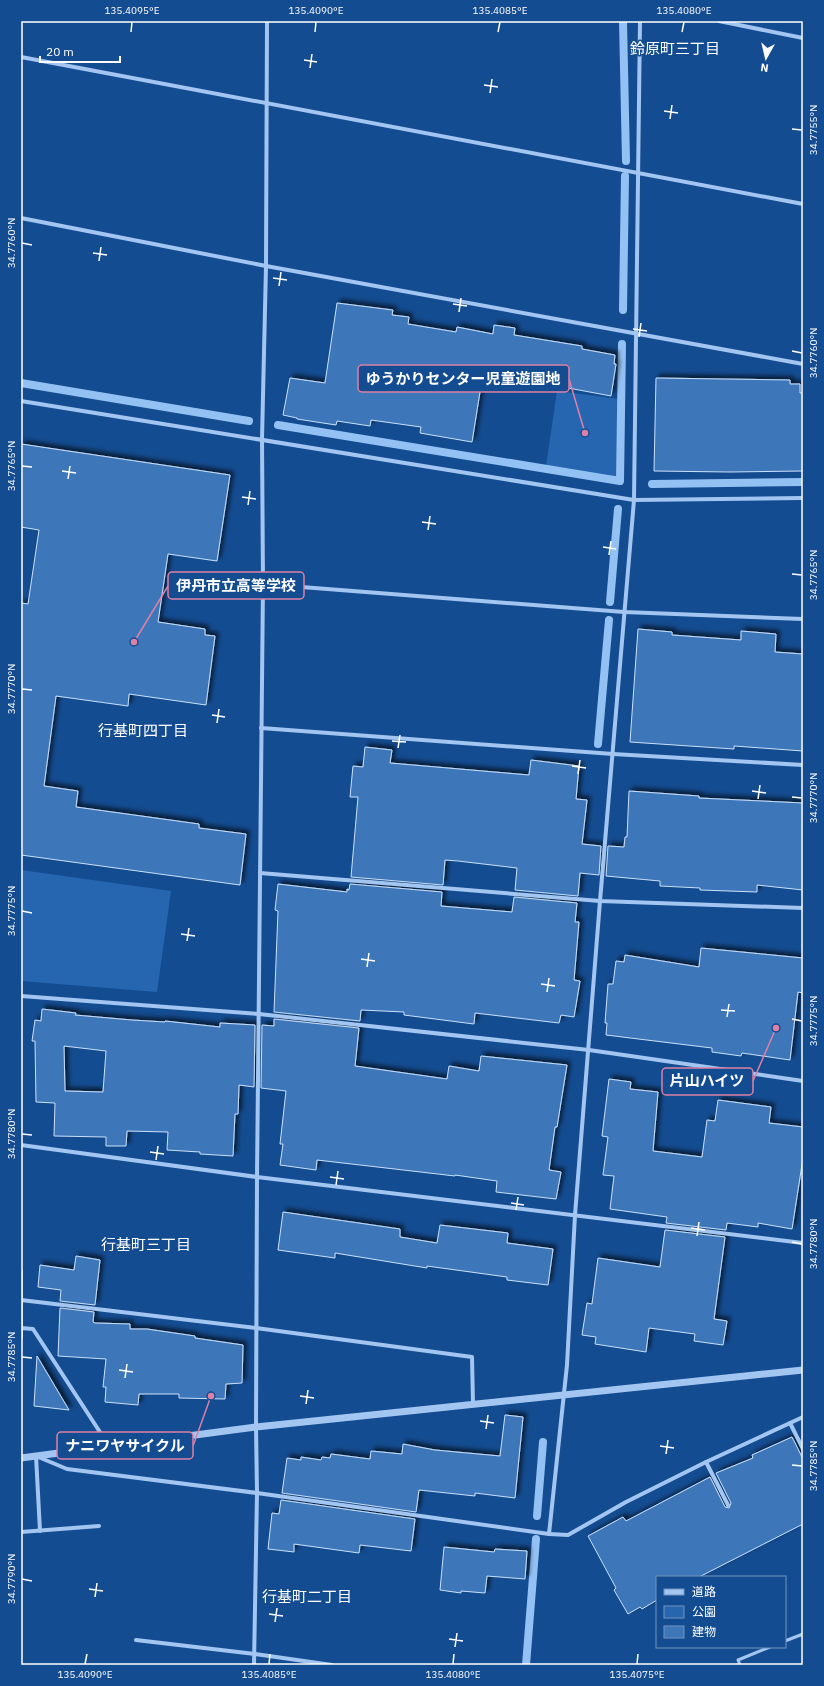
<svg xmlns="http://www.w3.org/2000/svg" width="824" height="1686" font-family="'IBM Plex Sans','Noto Sans JP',sans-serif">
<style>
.green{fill:#2666b0}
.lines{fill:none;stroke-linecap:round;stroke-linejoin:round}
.stream{stroke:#94c1f4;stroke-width:8}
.building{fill:#3d76b9;stroke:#c9e0fc;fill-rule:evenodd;filter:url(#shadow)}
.service{stroke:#a2c6f1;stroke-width:3}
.minor{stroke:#a2c6f1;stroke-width:4}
.tertiary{stroke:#a2c6f1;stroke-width:7}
.ticks{fill:none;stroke:#fff;stroke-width:1.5}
.labels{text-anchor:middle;stroke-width:3;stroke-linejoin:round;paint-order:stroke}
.neighbourhood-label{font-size:15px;fill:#fff;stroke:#144c91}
.leader{fill:none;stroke:#dd80a5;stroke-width:1.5}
.callout-dot{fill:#dd80a5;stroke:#144c91;stroke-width:1.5}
.callout{fill:#144c91;stroke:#dd80a5;stroke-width:1.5}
.callout-label{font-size:15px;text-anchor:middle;font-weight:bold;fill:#fff}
.neatline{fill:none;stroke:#fff;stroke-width:1.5}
.ticks-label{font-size:10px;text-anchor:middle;fill:#fff}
</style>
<defs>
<filter id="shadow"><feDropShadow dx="3.5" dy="-3.5" stdDeviation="2" flood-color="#0009"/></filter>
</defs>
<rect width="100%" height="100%" fill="#144c91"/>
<!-- green -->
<g class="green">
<path d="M557 391 619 399 620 477 616 479 546 466Z"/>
<path d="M21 870 171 891 157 992 21 981Z"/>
</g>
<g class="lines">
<!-- stream -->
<g class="stream">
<path d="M623 21 626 161"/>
<path d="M623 310 625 176"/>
<path d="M21 383 249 421"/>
<path d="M278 425 620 481 622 344"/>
<path d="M652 484 803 482"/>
<path d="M610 602 618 509"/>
<path d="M598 744 609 620"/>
<path d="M537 1516 543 1442"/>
<path d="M526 1665 536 1539"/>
</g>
</g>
<!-- building -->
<g class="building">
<path d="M337 303 393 310 392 315 409 317 408 324 456 332 457 327 493 334 494 325 515 328 514 335 582 346V349L615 355 614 364H616L611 396 547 384 548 382 483 373 472 442 420 433 421 427 371 420 370 426 337 421 336 425 297 419V418L283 415 290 378 325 383Z"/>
<path d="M656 378 790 380V384H800V393H803V471L730 472 654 471Z"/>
<path d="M21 444 230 475 217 561 168 554 158 622 205 629V635L215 636 206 705 129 694 128 706 56 696 44 786 78 791 76 807 199 824V828L246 834 240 885 21 855V603L28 604 39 530 21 527Z"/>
<path d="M638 629 672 632V635L741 640V631L776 634 775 652 803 654V751L734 746V749L630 742Z"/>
<path d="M365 747 392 750 390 763 529 775 531 760 579 766 576 799 587 800 582 844 601 846 599 875 580 873 578 896 515 890 517 868 458 861 445 860 443 885 351 877 358 797H350L353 766 363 767Z"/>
<path d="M629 791 699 796V798L803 803V890L757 885V892L700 890V888L660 886V881L606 876 608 846 624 847 625 837H627Z"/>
<path d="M278 884 347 892V889L349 890 350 884 442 892 441 906 512 912 514 897 577 903 575 922H579L574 980 580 981 574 1017 561 1015 559 1023 475 1013 474 1024 404 1015V1012L361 1010 360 1021 274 1012 278 911 275 910Z"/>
<path d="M701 948 803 958V993L798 992 790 1060 742 1053 741 1056 712 1052V1048L606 1035 607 1023H605L608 984H613L616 961 624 962 625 955 699 967Z"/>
<path d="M42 1009 76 1013 75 1015 132 1020 165 1022V1021L220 1027V1023L255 1025 254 1087 239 1085 238 1114H235L233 1156 200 1154V1152L167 1150 168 1132 127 1131 126 1146H106V1137L54 1136 55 1103 36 1102 35 1041H32L35 1020 41 1021ZM64 1046 106 1051 103 1092 65 1091Z"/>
<path d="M274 1019 359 1028 355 1066 447 1079 449 1066 479 1071 481 1056 567 1065 557 1127H555L549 1170 561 1172 556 1199 496 1192 497 1181 455 1175V1176L317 1160 316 1170 280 1165 283 1144H280L286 1091 261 1088 262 1025 274 1026Z"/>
<path d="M609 1079 631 1082 630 1089 658 1092 653 1151 702 1157 707 1120 715 1121 718 1100 771 1107 769 1123 803 1127V1158L792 1229 758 1223V1227L727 1223 726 1230 666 1223 667 1217 610 1209 614 1176 603 1175 608 1137 602 1136Z"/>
<path d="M283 1212 400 1229V1237L437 1243 440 1225 508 1233 507 1243 553 1249 548 1285 507 1280V1277L427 1266V1268L335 1253V1258L278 1250Z"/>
<path d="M665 1230 725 1237 714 1319 727 1321 723 1345 694 1341 695 1334 649 1328 646 1352 595 1344 596 1337 582 1335 587 1303 592 1304 598 1258 660 1267Z"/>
<path d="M76 1256 100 1260 95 1305 60 1301 61 1290 38 1287 40 1265 74 1270Z"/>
<path d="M60 1308 94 1312 93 1322 95 1323 130 1324V1329H147L195 1336V1338L243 1345 242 1383 226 1384 225 1399 179 1398V1394H139L138 1405 105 1402 106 1387H103L106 1359 58 1356Z"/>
<path d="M37 1356 69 1410 34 1406Z"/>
<path d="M505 1415 523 1417 515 1498 475 1493V1496L419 1490 416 1512 282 1493 287 1458 301 1460V1457L321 1460 322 1457 330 1458 331 1454 370 1459 371 1451 402 1454 403 1444 435 1450 500 1456Z"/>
<path d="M792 1437 803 1459V1524L699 1577H657V1600L642 1609 640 1607 628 1614 614 1590 616 1588 588 1536 623 1517 626 1521 710 1477 725 1507 729 1508 731 1503 716 1473 753 1458 752 1455Z"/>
<path d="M281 1500 415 1519 411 1551 360 1545 359 1553 294 1544V1552L268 1549 272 1513 279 1514Z"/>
<path d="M444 1547 494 1552 495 1549 527 1551 525 1579 487 1576 485 1593 461 1591V1593L440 1590Z"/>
</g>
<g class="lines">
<!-- service -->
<g class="service">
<path d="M785 1641 803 1634"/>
<path d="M740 1665 738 1660 770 1647"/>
</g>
<!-- minor -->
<g class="minor">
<path d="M719 21 803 38"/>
<path d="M21 57 803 204"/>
<path d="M21 218 266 266 803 364"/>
<path d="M21 401 634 500 803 498"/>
<path d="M263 584 624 612 803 619"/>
<path d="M261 728 613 754 803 765"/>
<path d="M260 873 600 901 803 908"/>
<path d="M21 996 259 1014 589 1050 803 1081"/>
<path d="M21 1145 257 1177 803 1243"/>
<path d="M21 1271V1338"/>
<path d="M21 1300 256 1328 472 1357 473 1404"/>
<path d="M21 1328 33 1329 109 1446"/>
<path d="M790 1423 803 1449"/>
<path d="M706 1462 728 1505"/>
<path d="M40 1531 36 1456 67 1469 257 1493 549 1534 567 1365 575 1215 600 901 634 500 640 21"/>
<path d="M21 1532 99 1526"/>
<path d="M549 1534 568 1535 626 1502 706 1462 803 1417"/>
<path d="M136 1640 255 1654 332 1665"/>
<path d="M254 1665 257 1493 256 1427 257 1177 263 584 262 439 266 266 267 21"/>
</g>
<!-- tertiary -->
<path class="tertiary" d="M21 1458 256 1427 803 1370"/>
</g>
<!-- ticks -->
<path class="ticks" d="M131 32 132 22M315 32 316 22M498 32 500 22M682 32 684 22M304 60 317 62M310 68 312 54M484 85 498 87M490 93 492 79M664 111 678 113M670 119 672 105M792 129 802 130M22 243 32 245M93 253 107 255M99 261 101 247M273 278 287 280M279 286 281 272M453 304 467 306M459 312 461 298M633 329 647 331M639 337 641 323M792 351 802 353M22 466 32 467M62 471 76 473M68 479 70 466M242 497 256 499M248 505 250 491M422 522 436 524M428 530 430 516M603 547 616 549M609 555 611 541M792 574 802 575M22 689 32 690M212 715 225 717M217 723 219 709M392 741 406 742M398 748 400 735M572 766 586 768M578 774 580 760M752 791 766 793M792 797 802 798M758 799 760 785M22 911 32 913M181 934 195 936M187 941 189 928M361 959 375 961M367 967 369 953M541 984 555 986M547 992 549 978M721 1010 735 1011M727 1017 729 1004M792 1019 802 1021M22 1134 32 1135M150 1152 164 1154M156 1160 158 1146M330 1177 344 1179M336 1185 338 1171M511 1203 524 1205M516 1210 518 1197M691 1228 705 1230M697 1236 699 1222M792 1242 802 1244M22 1357 32 1358M119 1370 133 1372M125 1378 127 1364M300 1396 314 1398M306 1404 308 1390M480 1421 494 1423M486 1429 488 1415M660 1446 674 1448M666 1454 668 1440M792 1465 802 1466M22 1579 32 1581M89 1589 103 1591M95 1597 97 1583M269 1614 283 1616M275 1622 277 1608M449 1639 463 1641M455 1647 457 1633M85 1664 87 1654M269 1664 270 1654M453 1664 454 1654M637 1664 638 1654"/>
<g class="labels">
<!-- neighbourhood labels -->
<g class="neighbourhood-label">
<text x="675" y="54">鈴原町三丁目</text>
<text x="143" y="736">行基町四丁目</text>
<text x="146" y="1250">行基町三丁目</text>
<text x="307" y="1602">行基町二丁目</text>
</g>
</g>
<!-- callouts -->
<path class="leader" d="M585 433L569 379M134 642L168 586M776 1028L753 1081M211 1396L193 1446"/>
<g class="callout-dot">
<circle cx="585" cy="433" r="4"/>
<circle cx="134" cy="642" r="4"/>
<circle cx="776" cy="1028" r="4"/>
<circle cx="211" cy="1396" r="4"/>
</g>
<g class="callout">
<rect x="358" y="365" width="211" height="27" rx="4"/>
<rect x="168" y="572" width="136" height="27" rx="4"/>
<rect x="662" y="1068" width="91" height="27" rx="4"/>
<rect x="57" y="1432" width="136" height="27" rx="4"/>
</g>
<g class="callout-label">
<text x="463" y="384">ゆうかりセンター児童遊園地</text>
<text x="236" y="591">伊丹市立高等学校</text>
<text x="707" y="1086">片山ハイツ</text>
<text x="125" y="1451">ナニワヤサイクル</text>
</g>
<!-- border -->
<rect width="824" height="1686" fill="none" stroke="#144c91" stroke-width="44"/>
<!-- legend -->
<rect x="656" y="1576" width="130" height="72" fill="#144c91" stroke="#7294bd"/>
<rect x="664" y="1589" width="20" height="6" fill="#a2c6f1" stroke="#7294bd"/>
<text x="692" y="1596" font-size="12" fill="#ffffff">道路</text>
<rect x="664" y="1606" width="20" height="12" fill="#2666b0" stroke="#7294bd"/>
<text x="692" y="1616" font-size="12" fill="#ffffff">公園</text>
<rect x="664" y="1626" width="20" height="12" fill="#3d76b9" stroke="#7294bd"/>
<text x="692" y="1636" font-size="12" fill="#ffffff">建物</text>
<!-- north arrow -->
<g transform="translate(766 58) rotate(188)" stroke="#144c91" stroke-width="3" paint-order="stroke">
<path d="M0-3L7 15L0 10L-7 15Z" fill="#ffffff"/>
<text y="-6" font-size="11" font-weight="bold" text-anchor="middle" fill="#ffffff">N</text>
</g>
<!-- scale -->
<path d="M40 56v6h80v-6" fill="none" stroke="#ffffff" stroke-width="2"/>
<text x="46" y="56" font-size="12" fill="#ffffff" stroke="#144c91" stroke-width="3" paint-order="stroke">20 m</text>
<rect x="22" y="22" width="780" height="1642" class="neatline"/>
<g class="ticks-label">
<text x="132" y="14">135.4095°E</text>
<text x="316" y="14">135.4090°E</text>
<text x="500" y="14">135.4085°E</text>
<text x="684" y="14">135.4080°E</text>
<text transform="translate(813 130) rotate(-90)" y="4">34.7755°N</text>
<text transform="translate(11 243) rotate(-90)" y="4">34.7760°N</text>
<text transform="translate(813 353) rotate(-90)" y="4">34.7760°N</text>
<text transform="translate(11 466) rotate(-90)" y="4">34.7765°N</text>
<text transform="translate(813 575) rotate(-90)" y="4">34.7765°N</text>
<text transform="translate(11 689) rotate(-90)" y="4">34.7770°N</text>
<text transform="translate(813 798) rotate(-90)" y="4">34.7770°N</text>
<text transform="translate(11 911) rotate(-90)" y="4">34.7775°N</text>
<text transform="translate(813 1021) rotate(-90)" y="4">34.7775°N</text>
<text transform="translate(11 1134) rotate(-90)" y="4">34.7780°N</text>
<text transform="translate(813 1244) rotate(-90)" y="4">34.7780°N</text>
<text transform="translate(11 1357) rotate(-90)" y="4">34.7785°N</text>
<text transform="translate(813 1466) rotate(-90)" y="4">34.7785°N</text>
<text transform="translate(11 1579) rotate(-90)" y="4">34.7790°N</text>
<text x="85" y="1678">135.4090°E</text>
<text x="269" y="1678">135.4085°E</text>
<text x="453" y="1678">135.4080°E</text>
<text x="637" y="1678">135.4075°E</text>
</g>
</svg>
